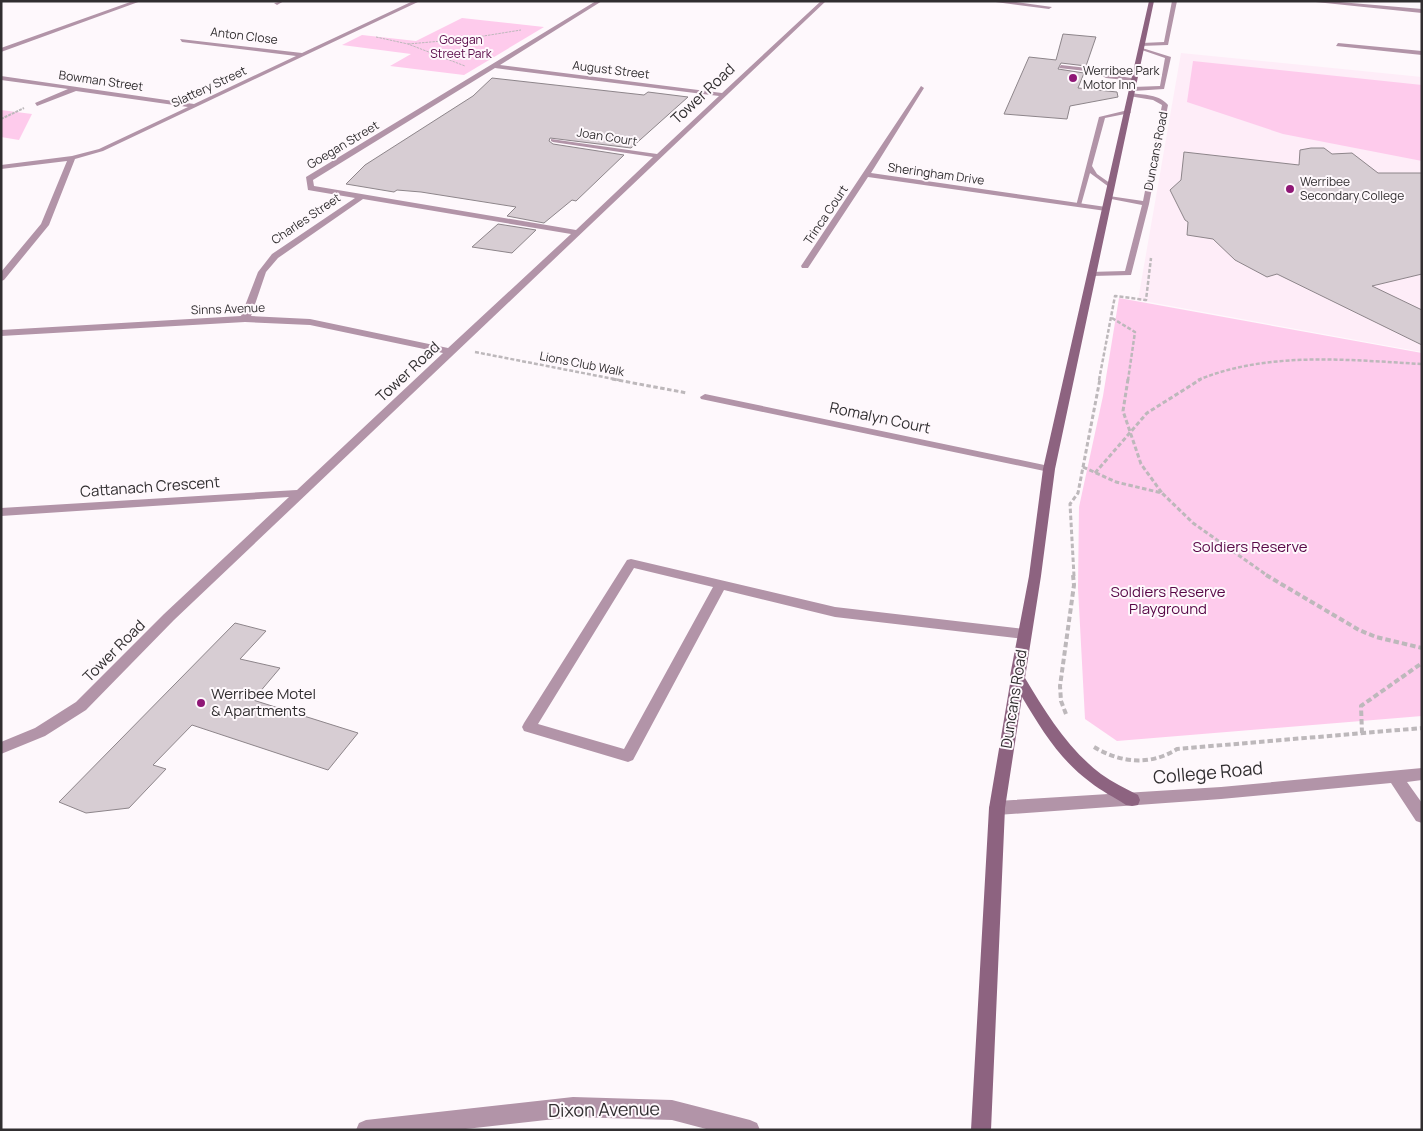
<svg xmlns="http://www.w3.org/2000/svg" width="1423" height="1131" font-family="Manrope,sans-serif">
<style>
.built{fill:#feedf8}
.green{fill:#fecbec}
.building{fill:#d7cdd3;stroke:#8d858a}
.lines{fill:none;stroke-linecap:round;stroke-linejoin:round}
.path-far4{stroke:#bdb8bb;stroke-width:1;stroke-dasharray:2.5 1;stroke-linecap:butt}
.path-far3{stroke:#bdb8bb;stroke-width:2;stroke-dasharray:3 1;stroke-linecap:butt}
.path-far2{stroke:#bdb8bb;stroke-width:2.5;stroke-dasharray:4 2;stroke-linecap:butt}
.path-far1{stroke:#bdb8bb;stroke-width:3;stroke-dasharray:4.5 2.5;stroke-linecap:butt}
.path{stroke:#bdb8bb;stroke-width:4;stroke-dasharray:5.5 3;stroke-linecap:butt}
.service{fill:#b294a8;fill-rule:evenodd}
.minor{fill:#b294a8;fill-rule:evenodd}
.secondary{fill:#8d6380;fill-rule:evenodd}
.poi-dot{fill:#8f1776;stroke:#fef8fc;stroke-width:2}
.labels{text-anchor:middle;stroke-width:4;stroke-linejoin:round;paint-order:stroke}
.far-street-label{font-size:12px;fill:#312e30;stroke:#fef8fc}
.far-park-label{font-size:12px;fill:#580847;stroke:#fef8fc}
.far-poi-label{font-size:12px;fill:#312e30;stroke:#fef8fc;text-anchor:start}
.street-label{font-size:15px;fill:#312e30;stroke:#fef8fc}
.park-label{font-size:15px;fill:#580847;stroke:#fef8fc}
.poi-label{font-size:15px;fill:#312e30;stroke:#fef8fc;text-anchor:start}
.near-street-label{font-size:18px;fill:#312e30;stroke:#fef8fc}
</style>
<rect width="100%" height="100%" fill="#fef8fc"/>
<!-- built -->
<path class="built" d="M1181 53 1422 77V352L1138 300Z"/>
<!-- green -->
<g class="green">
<path d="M462 18 544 27 464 75 390 66 411 54 342 45 362 35 416 41Z"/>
<path d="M1193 61 1422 85V161L1283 134 1187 102Z"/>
<path d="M1 110 32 114 19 140 1 137Z"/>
<path d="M1119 298 1422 353V716L1117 741 1085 719 1078 588 1079 507 1103 396Z"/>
</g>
<!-- building -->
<g class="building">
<path d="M1063 34 1096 37 1086 66 1061 63 1058 69 1084 73 1078 88 1117 92 1118 97 1070 106 1067 119 1004 114 1029 57 1056 60Z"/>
<path d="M492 78 644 95 648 92 688 97 631 148 550 138 549 141 553 144 624 155 576 201 572 200 544 223 507 216 516 207 421 192 397 190 394 192 346 184 365 165 473 96Z"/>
<path d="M1311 148H1324L1332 154 1352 153 1378 173H1422V274L1372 286 1422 310V345L1277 274 1267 277 1235 260 1213 239 1187 235 1188 222 1185 220 1170 190 1181 180 1184 152 1299 165 1300 150Z"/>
<path d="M498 224 536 230 512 253 472 247Z"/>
<path d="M235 623 266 631 240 659 280 668 253 700 358 733 328 770 192 725 153 765 166 769 129 808 86 813 59 802Z"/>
</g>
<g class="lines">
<!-- path-far4 -->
<g class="path-far4">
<path d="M376 37 408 44 465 66"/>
<path d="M408 44 465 39 521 30"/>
</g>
<!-- path-far3 -->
<path class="path-far3" d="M1 119 24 108"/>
<!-- path-far2 -->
<g class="path-far2">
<path d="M1112 318 1135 332 1128 380"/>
<path d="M475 352 619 380"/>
<path d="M1099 380 1115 296 1146 300 1151 258"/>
<path d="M1198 380C1268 351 1349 360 1422 364"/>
</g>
<!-- path-far1 -->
<g class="path-far1">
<path d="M612 379 687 393"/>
<path d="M1128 379 1123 411 1141 464 1162 493"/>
<path d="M1083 467 1116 482 1162 493 1193 523 1268 576"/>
<path d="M1095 473 1147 413 1201 379"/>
<path d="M1074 576 1070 504 1078 493 1100 379"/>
</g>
<!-- path -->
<g class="path">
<path d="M1266 575 1359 630 1376 637 1422 648"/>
<path d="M1066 714 1061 701 1060 686 1074 585 1073 575"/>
<path d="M1362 733 1361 706 1422 663"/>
<path d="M1094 747C1121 763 1150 766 1177 749L1422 728"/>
</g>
<!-- service -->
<g class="service">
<path d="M1139 47 1171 57 1164 89 1133 91 1130 89 1133 87 1160 86 1165 58 1139 49Z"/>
<path d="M1061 65 1096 69 1107 74 1137 79 1134 81 1106 78 1095 72 1059 68Z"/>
<path d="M1131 93C1144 95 1159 94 1168 105L1149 204 1131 275 1092 276 1088 274 1089 272 1125 271 1142 205 1106 198 1109 196 1143 201 1162 105 1153 100 1129 96Z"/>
<path d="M1128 110 1131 112 1130 113 1105 118 1092 166 1097 174 1114 186 1109 187 1090 173 1081 205 1076 206 1099 117Z"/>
</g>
<!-- minor -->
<g class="minor">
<path d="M133 1H141L1 52V48Z"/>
<path d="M284 1 277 5 274 3Z"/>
<path d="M413 1H420L103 151 75 159 49 225 4 280 1 281V272L41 224 67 161 1 169V165L72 156 99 149 188 107 76 91 37 106 35 103 68 89 1 80V76L194 104 296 56 182 42 180 39 302 53Z"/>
<path d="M596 1H602L500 65 722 93 821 1H826L174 620 86 710 45 736 1 754V742L35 728 76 702 164 614 289 497 1 516V508L297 490 443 353 310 325 245 322 1 336V330L241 316 258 272 272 254 355 198 308 190 306 177ZM495 68 719 96 657 154 551 139V141L553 142 653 157 576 230 314 186 313 180ZM363 199 571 234 448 348 310 319 251 316 266 272 278 258Z"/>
<path d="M988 1H1008L1052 7 1049 9Z"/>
<path d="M1172 1H1177L1168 45 1140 46 1142 43 1164 42Z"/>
<path d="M1306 1H1328L1422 9V13Z"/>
<path d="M1338 43 1422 51V55L1336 46Z"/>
<path d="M921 86 924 88 871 173 1106 207 1110 209 1106 211 868 177 808 268H802L801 266Z"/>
<path d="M705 394 1049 466 1055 469 1049 472 701 399 700 397Z"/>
<path d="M631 559 835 607 1024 629 1029 631 1031 634 1029 637 1024 639 835 617 724 590 633 760 628 762 524 731 522 727 524 723 627 560ZM634 568 713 587 624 749 538 724Z"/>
<path d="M1422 768V780L1407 782 1422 803V823L1416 821 1391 783 1221 799 997 815 991 813 989 808 991 803 997 801 1221 787Z"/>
<path d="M573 1097 672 1100 750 1120 757 1123 760 1130H710L672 1120 573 1117 457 1130H356L359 1123 366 1120Z"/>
</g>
<!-- secondary -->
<path class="secondary" d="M1149 1H1154L1055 469 1041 576 1025 678C1046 713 1068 749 1101 774 1112 782 1125 788 1138 795L1140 800 1138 805 1132 806 1126 805C1114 797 1101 791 1090 782 1060 760 1041 729 1022 697L1005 808 991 1130H971L989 808 1011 678 1010 676 1029 576 1043 469Z"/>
</g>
<!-- markers -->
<g class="poi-dot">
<circle cx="1073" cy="78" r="5"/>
<circle cx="1290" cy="189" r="5"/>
<circle cx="201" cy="703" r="5"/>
</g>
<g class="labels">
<!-- far-street labels -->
<g class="far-street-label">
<text transform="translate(244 36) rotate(7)" y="4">Anton Close</text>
<text transform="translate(611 70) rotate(7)" y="4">August Street</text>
<text transform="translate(101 81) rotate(8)" y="4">Bowman Street</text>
<text transform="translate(209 87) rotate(-25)" y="4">Slattery Street</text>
<text transform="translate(607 137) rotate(9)" y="4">Joan Court</text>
<text transform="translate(343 145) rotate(-31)" y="4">Goegan Street</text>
<text transform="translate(1156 151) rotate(-79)" y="4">Duncans Road</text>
<text transform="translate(936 174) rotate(8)" y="4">Sheringham Drive</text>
<text transform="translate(826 215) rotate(-56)" y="4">Trinca Court</text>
<text transform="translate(306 219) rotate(-34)" y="4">Charles Street</text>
<text transform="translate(228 309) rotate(-2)" y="4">Sinns Avenue</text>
<text transform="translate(582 364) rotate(11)" y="4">Lions Club Walk</text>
</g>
<!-- far-park labels -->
<g class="far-park-label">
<text x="461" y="44">Goegan<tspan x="461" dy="14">Street Park</tspan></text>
</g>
<!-- far-poi labels -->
<g class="far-poi-label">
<text x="1083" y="75">Werribee Park<tspan x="1083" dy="14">Motor Inn</tspan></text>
<text x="1300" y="186">Werribee<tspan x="1300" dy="14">Secondary College</tspan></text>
</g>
<!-- street labels -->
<g class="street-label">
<text transform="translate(703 94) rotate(-43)" y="5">Tower Road</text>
<text transform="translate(408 372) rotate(-43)" y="5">Tower Road</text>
<text transform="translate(880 418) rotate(12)" y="5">Romalyn Court</text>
<text transform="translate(150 487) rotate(-4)" y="5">Cattanach Crescent</text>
<text transform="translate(114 651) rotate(-45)" y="5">Tower Road</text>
<text transform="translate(1014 699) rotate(-81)" y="5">Duncans Road</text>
</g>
<!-- park labels -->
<g class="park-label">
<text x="1250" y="552">Soldiers Reserve</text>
<text x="1168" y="597">Soldiers Reserve<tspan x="1168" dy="17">Playground</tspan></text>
</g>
<!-- poi labels -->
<g class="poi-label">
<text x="211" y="699">Werribee Motel<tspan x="211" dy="17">&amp; Apartments</tspan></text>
</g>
<!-- near-street labels -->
<g class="near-street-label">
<text transform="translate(1208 773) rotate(-5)" y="6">College Road</text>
<text transform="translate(604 1110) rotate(-1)" y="6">Dixon Avenue</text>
</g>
</g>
<!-- border -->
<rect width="1423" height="1131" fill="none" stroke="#312e30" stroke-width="5"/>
</svg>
